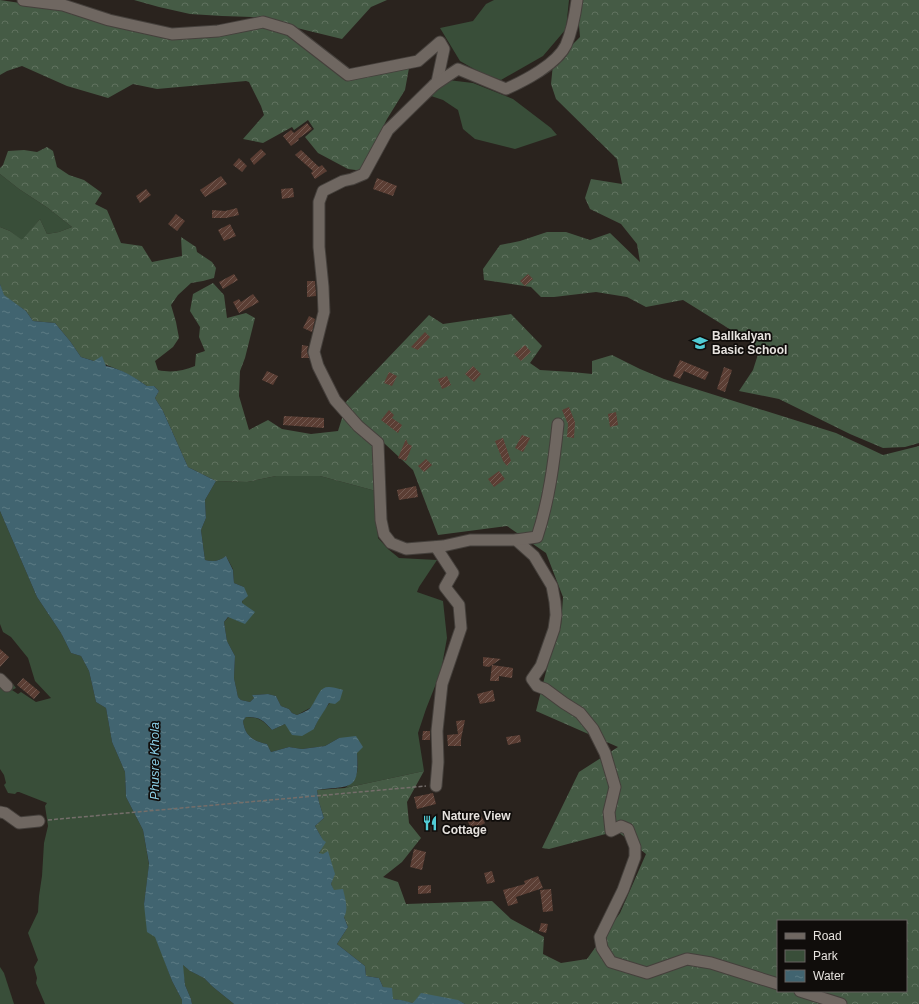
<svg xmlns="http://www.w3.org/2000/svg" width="919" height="1004" font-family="Arial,sans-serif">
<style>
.green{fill:#394e39}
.forest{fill:url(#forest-crowns);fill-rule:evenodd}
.water{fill:url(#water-ripples)}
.building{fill:url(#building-hatch)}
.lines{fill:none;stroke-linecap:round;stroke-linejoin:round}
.street-casing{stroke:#45403c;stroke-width:13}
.path{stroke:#746e6a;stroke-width:1.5;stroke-dasharray:4 2;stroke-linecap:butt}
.street{stroke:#6f6761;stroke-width:11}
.labels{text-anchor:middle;stroke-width:3.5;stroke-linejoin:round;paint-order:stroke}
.poi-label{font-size:12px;font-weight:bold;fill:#e7e3df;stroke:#100d0b;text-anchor:start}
.water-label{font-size:13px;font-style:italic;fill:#8acde4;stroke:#100d0b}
</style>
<defs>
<pattern id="forest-crowns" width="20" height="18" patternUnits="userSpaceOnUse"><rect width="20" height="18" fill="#455b45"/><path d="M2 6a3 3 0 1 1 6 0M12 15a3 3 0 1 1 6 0" fill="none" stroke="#60725f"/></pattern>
<pattern id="water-ripples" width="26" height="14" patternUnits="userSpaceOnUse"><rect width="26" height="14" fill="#416470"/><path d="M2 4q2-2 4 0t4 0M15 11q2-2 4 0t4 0" fill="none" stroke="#5c7a84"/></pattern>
<pattern id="building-hatch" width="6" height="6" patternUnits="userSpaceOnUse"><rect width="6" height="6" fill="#5b3e34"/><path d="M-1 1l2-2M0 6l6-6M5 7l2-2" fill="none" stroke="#735a51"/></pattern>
</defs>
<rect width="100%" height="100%" fill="#2a231e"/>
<!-- green -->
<g class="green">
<path d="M494 0H569L566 29 543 56 501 80 481 73 460 61 440 28 473 21 486 4Z"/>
<path d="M448 80 473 83 513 99 551 128 557 135 515 149 475 139 463 129 458 110 443 100 431 96Z"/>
<path d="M0 174 19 189 48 208 72 227 59 232 47 234 40 219 22 241 10 231 0 227Z"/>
<path d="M276 476H320L376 491 378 538 388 549 399 558 437 560 419 587 417 592 443 601 447 638 441 671 426 709 418 733 424 771 345 788C360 776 358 770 357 753L339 738 325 746 302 749 289 747 271 752 267 744C253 741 245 736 243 721L246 717C261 718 262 720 272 730L285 724 314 729C320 713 330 701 343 690L297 715 292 713 289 709 281 706 276 696 268 694 252 695 254 698 250 702 241 700 238 697 234 678 235 656 227 641 224 622 242 603 244 587 234 583 233 569 226 556C219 561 214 562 205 560L201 530 206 518 205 500 216 481 247 482Z"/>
<path d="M0 511 37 597 61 633 71 653 81 656 89 671 96 702 106 708 112 742 125 772 126 797 143 830 149 865 144 904 172 981 182 1000V1004H45L36 983 37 978 34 967 38 960 28 933 38 912 39 896 42 876 44 843 48 826 45 806 47 803 19 792H17L15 794 8 793 4 785 6 783 4 775 0 769V685L7 689 13 684 16 688 12 690 18 694 21 692 36 702 51 698 35 681 28 658 11 637 3 632 0 624Z"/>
<path d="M182 964 190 971 204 978 213 987 234 1004H192L191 999 185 985Z"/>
<path d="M0 967 4 973 14 1004H0Z"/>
</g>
<!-- forest -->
<g class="forest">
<path d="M0 0 67 10 156 32 260 25 287 33 332 69 354 79 409 68 405 90 387 119 370 153 363 171 348 169 318 153 305 137 314 129 308 120 294 130 292 127 263 143 243 139 264 115 261 106 249 82 246 81 157 89 133 84 108 98 67 86 22 66 7 71 0 75Z"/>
<path d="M134 0H387L371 7 342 39 252 17 222 16 190 14 159 7Z"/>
<path d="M577 0H919V443L905 447 883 448 850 434 779 399 739 391 753 370 760 348 683 300 646 307 627 297 596 292 554 297H541L531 287 484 280 483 269 500 245 520 241 547 232H566L590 240 610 233 640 262 637 244 621 224 590 209 585 198 591 179 622 184 617 159 556 99 551 84 553 64 580 37Z"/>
<path d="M47 147 53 151 57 167 69 175 84 180 102 193 95 204 107 210 121 243 142 246 152 262 182 256 181 237 196 247 197 252 212 262 216 268 214 278 203 281 191 283 178 295 171 305 176 322 179 338 173 347 155 361 158 370C171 373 183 371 195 366L196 354 205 351 199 337 200 327 190 311 193 294 213 283 224 295 227 318 246 313 255 318 245 358 240 371 239 396 249 430 268 420 282 429 311 434 338 431 343 415 373 444 376 491 320 476H276L247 482 216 481 188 467 163 411 155 398 159 391 154 386H147C126 371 106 364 81 357L70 341 55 323 33 321 26 311 3 295 0 284V227L10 231 22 240 40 219 47 234 59 232 72 227 48 208 19 189 0 174V168L3 165 8 151 24 150 37 152Z"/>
<path d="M511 314 542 346 530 363 540 370 572 372 592 374V361L612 355 640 369 664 379 836 433 883 455 919 446V1004H465C451 995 430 1004 415 1003 407 1003 400 999 393 999L383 987 379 978 366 976 365 966 337 944 348 927 331 884 334 874 323 854H319C325 839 322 839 315 826L324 818 319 802 317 790 345 788 424 771 407 802 409 823 421 838 402 862 383 877 398 882 406 904 492 901 511 919 544 937 543 954 561 963 587 959 620 913 646 854 617 831 549 849 542 848 579 772 618 747 536 711 550 656 561 626 563 597 546 553 507 526 438 535 413 470 343 405 429 315 443 324ZM778 921H906V991H778Z"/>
</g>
<!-- water -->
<path class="water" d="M0 284 4 295 26 311 33 321 55 323 70 341 81 357 94 361 102 356 106 366C122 369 134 377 147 386H154L159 391 155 398 163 411 188 467 216 481 205 500 206 518 201 530 205 560C214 562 219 561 226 556L233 570 234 583 244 587 248 596 242 601V603L255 612 245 624 228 617 224 622 227 641 235 656 234 678 238 697 241 700 250 702 254 698 252 695 268 694 276 696 281 706 289 709 292 713 297 715C301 713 308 711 311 707 322 690 319 682 343 690L340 700 335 704 329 703C324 712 318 719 314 729L302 736 292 735 285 724 272 730C263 720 260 717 246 717L243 721C245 736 253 741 267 744L271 752 289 747 302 749 325 746 339 738 356 736 363 747 357 753C360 793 349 785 317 790L319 802 324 818 315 826 323 840 326 842 319 853 323 854 328 851 335 874 331 884 334 890 343 889C345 898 349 909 344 917L348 927 337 944 365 966 366 976 379 978 383 987 392 988 393 999 401 1000 413 1003 421 993 458 1000 465 1004H234L213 987 204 978 190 971 183 965 185 985 191 999 192 1004H182V1000L172 981 155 937 147 932 144 904 149 864 143 830 126 797 125 772 112 742 106 708 96 702 89 671 81 656 71 653 61 633 37 597 0 511Z"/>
<!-- building -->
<g class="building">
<path d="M307 123 312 129 298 139 299 140 291 146 283 136 291 130 294 133Z"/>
<path d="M261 149 266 154 254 165 250 159Z"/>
<path d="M301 150 319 167 322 165 327 171 315 179 311 173 313 171 295 155Z"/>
<path d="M239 158 247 166 242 172 233 165Z"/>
<path d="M221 176 227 184 205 197 200 190Z"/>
<path d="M377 178 397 186 393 196 373 189Z"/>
<path d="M293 188 294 197 282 199 281 189Z"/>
<path d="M146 189 151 195 140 203 136 196Z"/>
<path d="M237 208 239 215 226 218H212V210L225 211Z"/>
<path d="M176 214 185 221 177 231 168 224Z"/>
<path d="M230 224 236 236 224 241 218 230Z"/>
<path d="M234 274 238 280 223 289 219 282Z"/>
<path d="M528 274 533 279 525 286 520 281Z"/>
<path d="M307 281H315L316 296 307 297Z"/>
<path d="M253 294 259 302 239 313 233 302 239 299 241 302Z"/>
<path d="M309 316 315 319 312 332 303 328Z"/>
<path d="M425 332 430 337 418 350 411 347Z"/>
<path d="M302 345 308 346 307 351 309 358H301Z"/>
<path d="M525 345 531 352 521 361 514 354Z"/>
<path d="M680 360 709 372 705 380 684 371 680 379 673 376Z"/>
<path d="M473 366 481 374 474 382 465 374Z"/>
<path d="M724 367 732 370 725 392 717 389Z"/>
<path d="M267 371 278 376 273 385 262 380Z"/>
<path d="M389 372 397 376 392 386 384 383Z"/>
<path d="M447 376 451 385 442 389 438 379Z"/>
<path d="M569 407 575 422 574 438 567 437 568 424 562 410Z"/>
<path d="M389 410 394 415 392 418 402 425 398 433 381 420Z"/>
<path d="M616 412 618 425 610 427 608 414Z"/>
<path d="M284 416 324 418V428L283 425Z"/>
<path d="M522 435 530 438 523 452 515 448Z"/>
<path d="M503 438 511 461 507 466 503 461 495 441Z"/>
<path d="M406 439 408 444 412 446 406 461 398 458Z"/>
<path d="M426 459 432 465 424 472 418 466Z"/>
<path d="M499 471 505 479 494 487 488 479Z"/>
<path d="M416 486 418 497 399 500 397 490Z"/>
<path d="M0 649 9 657 0 667Z"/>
<path d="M483 657 501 659 489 667 483 666Z"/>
<path d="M492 665 513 668 512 678 499 676V681H490Z"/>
<path d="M23 678 40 692 34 699 17 685Z"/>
<path d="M493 690 495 701 480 704 477 694Z"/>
<path d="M465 720 461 739V746H448L447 735 458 734 456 721Z"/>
<path d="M423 731H430V740H422Z"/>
<path d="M520 735 521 742 508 745 506 737Z"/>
<path d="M433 793 436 804 417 809 414 797Z"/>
<path d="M480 814 485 823 472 830 467 820Z"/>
<path d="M414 849 426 852 422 870 410 867Z"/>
<path d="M492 871 495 882 487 884 484 873Z"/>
<path d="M538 876 543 888 516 897 518 903 508 906 503 890 525 884 524 881Z"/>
<path d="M431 885V893L418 894V886Z"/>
<path d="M551 889 553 911 543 912 540 890Z"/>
<path d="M541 923 548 924 546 933 539 931Z"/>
</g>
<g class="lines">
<!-- street casing -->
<g class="street-casing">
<g id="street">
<path d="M23 0 63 5 109 20 172 34 218 31 263 22 290 30 348 75 418 61 440 42 444 49 437 82 388 130 364 174 352 179 343 181 323 191 319 202V247L323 287 324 312 314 352 318 366 335 400 358 426 378 443 381 520 384 534 391 543 406 549 443 546 470 540H516L534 556 552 586 555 602 556 615 554 629 541 666 532 679 537 686 545 689 564 703 580 713 593 729 605 753 615 787 609 812 611 831 621 826 628 829 635 847V857L623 890 600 937 602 948 611 962 647 973 687 959 711 963 778 984"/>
<path d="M434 85 458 69 506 89C524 81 557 64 566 45 572 31 575 15 577 0"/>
<path d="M516 540 537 537C549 501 554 462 558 424"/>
<path d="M436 547 453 573 445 587 459 605 461 628 442 684 437 731 438 762 436 786"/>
<path d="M0 679 7 686"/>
<path d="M0 812 5 813 19 823 39 821"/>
<path d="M800 991 841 1004"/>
</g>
</g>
<!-- path -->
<path class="path" d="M48 820 426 786"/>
<!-- street -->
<use href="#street" class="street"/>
</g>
<!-- icons -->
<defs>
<g id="school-bare" transform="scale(1.2)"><path d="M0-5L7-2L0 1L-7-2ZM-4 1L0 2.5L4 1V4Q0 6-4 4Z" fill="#51ccd5" stroke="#100d0b" stroke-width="2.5" paint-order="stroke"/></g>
<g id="restaurant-bare" transform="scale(1.2)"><path d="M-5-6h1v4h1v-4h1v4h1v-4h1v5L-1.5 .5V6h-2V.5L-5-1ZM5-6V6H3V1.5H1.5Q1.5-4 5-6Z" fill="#51ccd5" stroke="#100d0b" stroke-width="2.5" paint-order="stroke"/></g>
</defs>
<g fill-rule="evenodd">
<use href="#school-bare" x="700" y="343"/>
<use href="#restaurant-bare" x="430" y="823"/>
</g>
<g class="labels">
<!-- poi labels -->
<g class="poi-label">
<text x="712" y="340">Ballkalyan<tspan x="712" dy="14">Basic School</tspan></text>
<text x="442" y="820">Nature View<tspan x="442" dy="14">Cottage</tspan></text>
</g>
<!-- water labels -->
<g class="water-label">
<text transform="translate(154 761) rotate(-90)" y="5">Phusre Khola</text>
</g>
</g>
<!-- legend -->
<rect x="777" y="920" width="130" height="72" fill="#100d0b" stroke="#666360"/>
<rect x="785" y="933" width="20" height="6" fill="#6f6761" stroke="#666360"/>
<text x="813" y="940" font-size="12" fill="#e7e3df">Road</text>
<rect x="785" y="950" width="20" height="12" fill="#394e39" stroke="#666360"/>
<text x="813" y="960" font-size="12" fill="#e7e3df">Park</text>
<rect x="785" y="970" width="20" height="12" fill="url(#water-ripples)" stroke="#666360"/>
<text x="813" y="980" font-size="12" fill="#e7e3df">Water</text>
</svg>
